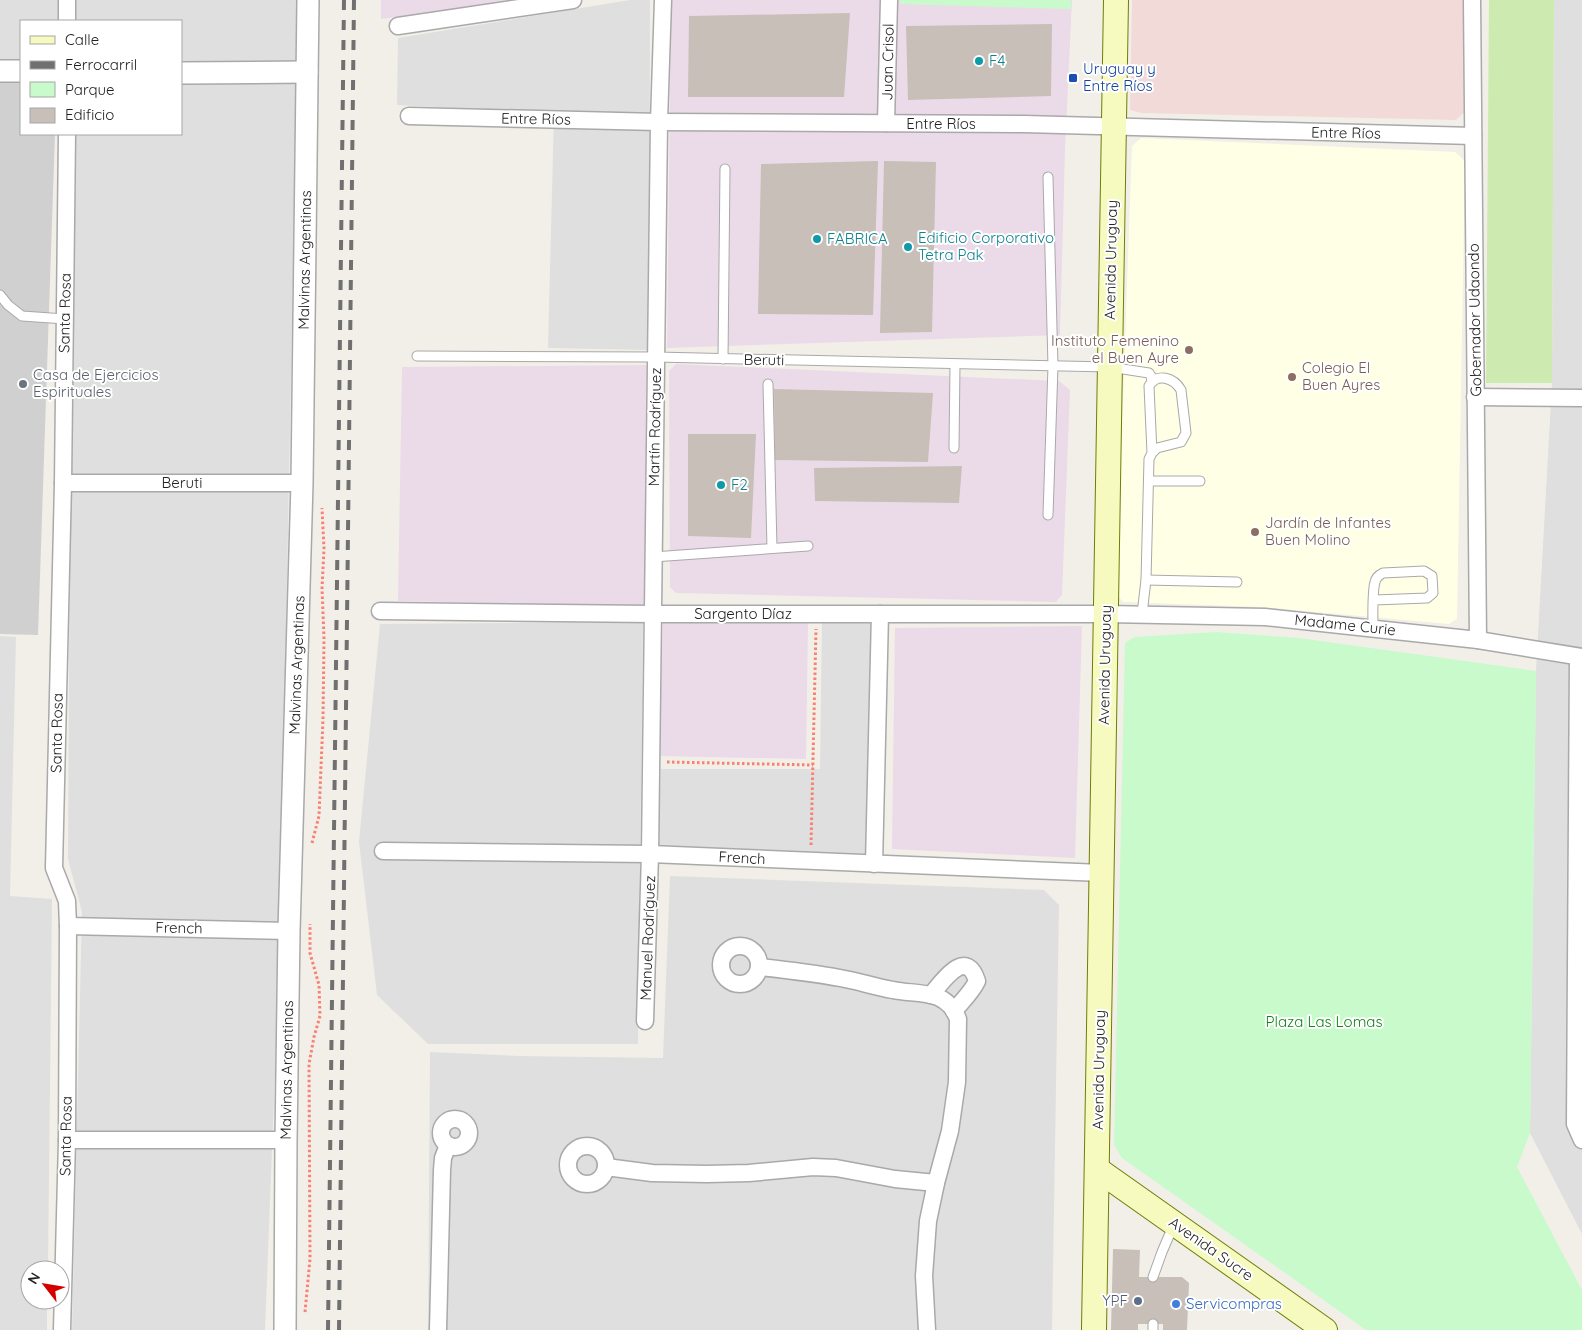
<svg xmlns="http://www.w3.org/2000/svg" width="1582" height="1330" font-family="Quicksand,sans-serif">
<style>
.residential{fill:#e0dfdf}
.commercial{fill:#f2dad9}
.industrial{fill:#ebdbe8}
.education{fill:#ffffe5}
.religious{fill:#d0d0d0}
.grass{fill:#cdebb0}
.park{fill:#c8facc}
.building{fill:#c7bfb8}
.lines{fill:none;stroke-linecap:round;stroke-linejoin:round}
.service-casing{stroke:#a9a9a9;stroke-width:11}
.minor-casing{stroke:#a9a9a9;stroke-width:19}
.tertiary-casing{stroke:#a9a9a9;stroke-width:24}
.secondary-casing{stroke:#707d05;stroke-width:26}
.path{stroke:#fa8072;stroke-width:3;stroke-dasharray:2.5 2.5;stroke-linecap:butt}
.service{stroke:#fff;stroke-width:9}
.minor{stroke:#fff;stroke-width:16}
.tertiary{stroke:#fff;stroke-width:21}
.secondary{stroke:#f7fabf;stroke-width:24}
.rail{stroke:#707070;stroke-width:4;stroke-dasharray:10 10;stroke-linecap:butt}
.culture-dot{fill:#0f9aa8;stroke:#fff;stroke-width:2}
.transit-dot{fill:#1a4fb4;stroke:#fff;stroke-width:2}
.education-dot{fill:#8d6e63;stroke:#fff;stroke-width:2}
.worship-dot{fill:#6b7280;stroke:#fff;stroke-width:2}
.service-dot{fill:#5c6f8a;stroke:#fff;stroke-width:2}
.shop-dot{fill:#3f7fe0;stroke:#fff;stroke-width:2}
.labels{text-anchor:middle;stroke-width:4;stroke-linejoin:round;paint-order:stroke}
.culture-label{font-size:15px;fill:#0d838f;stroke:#fff;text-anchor:start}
.street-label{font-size:15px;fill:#222;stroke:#fff}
.transit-label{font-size:15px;fill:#164399;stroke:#fff;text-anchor:start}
.education-label{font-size:15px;fill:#785e54;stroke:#fff;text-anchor:start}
.worship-label{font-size:15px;fill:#5b616d;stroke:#fff;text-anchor:start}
.park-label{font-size:15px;fill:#0c8416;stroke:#fff}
.service-label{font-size:15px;fill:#4e5e75;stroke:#fff;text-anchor:end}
.shop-label{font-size:15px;fill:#366cbe;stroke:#fff;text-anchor:start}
</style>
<rect width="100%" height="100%" fill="#f2efe9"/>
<!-- residential -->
<g class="residential">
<path d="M0 0H297V60L280 944 265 1330H72L82 912 68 859 72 134H181V21H21V63L0 62Z"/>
<path d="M630 0H650L649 350 548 348 554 113 397 105 398 38Z"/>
<path d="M1554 0H1582V1234L1530 1133 1536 671 1552 383Z"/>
<path d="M643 622 638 1044H428L377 995 359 842 380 624Z"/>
<path d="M822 623H871L868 855 658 846 661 769H820Z"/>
<path d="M0 636 16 637 10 896 52 899 48 1270H30V1300H47V1330H0Z"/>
<path d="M670 876 1044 890 1059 905 1052 1330H428L430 1052 520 1056 663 1058Z"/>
</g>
<!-- commercial -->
<path class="commercial" d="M1132 0H1466L1468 109 1456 120 1141 113 1130 110Z"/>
<!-- industrial -->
<g class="industrial">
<path d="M381 0H525L381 19Z"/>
<path d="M671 0H1072L1065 150 1060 335 667 348Z"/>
<path d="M676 364 1059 381 1070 390 1062 595 1056 602 676 593 670 587 669 371Z"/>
<path d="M647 365 646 606 398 601 402 367Z"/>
<path d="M663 622 808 623 806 759 659 756Z"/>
<path d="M1082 626 1075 858 892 849 895 628Z"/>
</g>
<!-- education -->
<path class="education" d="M1141 138 1455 152 1465 161 1457 619 1449 624 1261 607 1123 602 1116 593 1132 146Z"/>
<!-- religious -->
<path class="religious" d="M0 71 21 72V134H55L38 635 0 634Z"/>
<!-- grass -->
<path class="grass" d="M1489 0H1554L1552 383H1486Z"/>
<!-- park -->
<g class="park">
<path d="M900 0H1071V9L900 4Z"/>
<path d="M1216 632 1299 638 1536 671 1530 1133 1517 1167 1582 1290V1330H1366L1122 1158 1114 1145 1125 643 1135 637Z"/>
</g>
<!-- building -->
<g class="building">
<path d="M850 13 844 97H688L689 16Z"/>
<path d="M1052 24 1051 96 908 100 906 26Z"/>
<path d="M878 161 873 315 758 314 761 164Z"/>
<path d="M884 161 936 162 932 332 880 333Z"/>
<path d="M774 389 933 393 928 462 775 460Z"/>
<path d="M688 434H756L751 538 688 536Z"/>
<path d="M962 466 959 503 815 501 814 468Z"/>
<path d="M1113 1249 1140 1250 1139 1277H1182L1189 1283 1187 1330H1163V1324H1138V1330H1111Z"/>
</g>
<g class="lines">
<!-- service casing -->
<g class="service-casing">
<g id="service">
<path d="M0 295 8 305 22 316 65 319"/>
<path d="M417 356 656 357 1110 367 1149 373 1151 376 1152 381"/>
<path d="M723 359 725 169"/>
<path d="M768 384 772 548"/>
<path d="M954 448 955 364"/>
<path d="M1149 481H1200"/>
<path d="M1048 515 1053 366 1048 177"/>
<path d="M653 557 808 546"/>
<path d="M1146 580 1237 582"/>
<path d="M1142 614 1146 580 1149 459 1152 453 1149 386C1157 372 1174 378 1181 390L1186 433 1181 442 1157 448 1152 453"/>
<path d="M1373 629C1373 616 1372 593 1375 582 1376 577 1379 575 1383 573L1424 571 1432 576 1433 593 1427 598 1374 600"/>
<path d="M1153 1277 1162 1252 1174 1224"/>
<path d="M1153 1324V1330"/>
</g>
</g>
<!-- minor casing -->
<g class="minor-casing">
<g id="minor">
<path d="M67 0V21"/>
<path d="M1472 0 1478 640"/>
<path d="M398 26 573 0"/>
<path d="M409 116 659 122 1024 124 1473 136"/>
<path d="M886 123 889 0"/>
<path d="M1475 397 1582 398"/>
<path d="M63 483H302"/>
<path d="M380 611 652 614H1106L1265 617 1478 640 1582 657"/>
<path d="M1578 657 1575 1124 1582 1140"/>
<path d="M383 851 650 854 1102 873"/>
<path d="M874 864 880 614"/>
<path d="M68 926 289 931"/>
<circle cx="740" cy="965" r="19"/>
<path d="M759 967C787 970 813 973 840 978 858 981 875 987 893 990 907 993 924 992 938 997 949 1002 954 1009 958 1019L957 1082 950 1131 936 1183 928 1221 924 1276 927 1330"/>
<path d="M931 995C942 982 966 946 977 981 972 992 962 1001 954 1011"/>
<path d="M645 1021 650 854 659 122 663 0"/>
<circle cx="455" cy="1133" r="14"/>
<path d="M67 1140H286"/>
<circle cx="587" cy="1165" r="19"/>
<path d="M606 1167 652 1173 707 1174 749 1173 813 1167 836 1168 895 1179 936 1183"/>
<path d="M62 1330 67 1140 68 926 67 901 54 868 63 483 67 134"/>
<path d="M438 1330 442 1170 443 1158 448 1145"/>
</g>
</g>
<!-- tertiary casing -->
<g class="tertiary-casing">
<g id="tertiary">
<path d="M0 71H21"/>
<path d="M181 73 307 72"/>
<path d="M285 1330 286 1140 289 931 302 483 308 0"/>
</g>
</g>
<!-- secondary casing -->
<g class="secondary-casing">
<g id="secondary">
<path d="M1097 1169 1325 1330"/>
<path d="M1094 1330 1116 0"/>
</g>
</g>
<!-- path -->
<g class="path">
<path d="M667 762 813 765"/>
<path d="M312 843 319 816 323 719 324 638 322 588 324 549 322 508"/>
<path d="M811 845 816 629"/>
<path d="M305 1312 310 1259 309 1064 314 1037 320 1016 319 985 310 953V924"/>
</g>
<!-- service -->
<use href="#service" class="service"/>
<!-- minor -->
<use href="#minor" class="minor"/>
<!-- tertiary -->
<use href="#tertiary" class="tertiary"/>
<!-- secondary -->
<use href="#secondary" class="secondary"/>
<!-- rail -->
<g class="rail">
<path d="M328 1330 344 0"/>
<path d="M339 1330 354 0"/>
</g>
</g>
<!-- markers -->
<g class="culture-dot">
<circle cx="979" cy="61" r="5"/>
<circle cx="817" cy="239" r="5"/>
<circle cx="908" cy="247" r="5"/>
<circle cx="721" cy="485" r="5"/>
</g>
<rect class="transit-dot" x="1068" y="73" width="10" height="10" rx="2.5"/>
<g class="education-dot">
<circle cx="1189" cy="350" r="5"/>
<circle cx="1292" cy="377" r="5"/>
<circle cx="1255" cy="532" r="5"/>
</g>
<circle class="worship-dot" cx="23" cy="384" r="5"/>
<circle class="service-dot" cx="1138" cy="1301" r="5"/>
<circle class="shop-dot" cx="1176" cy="1304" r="5"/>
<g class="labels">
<!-- culture labels -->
<g class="culture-label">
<text x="989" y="66">F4</text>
<text x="918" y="243">Edificio Corporativo<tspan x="918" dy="17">Tetra Pak</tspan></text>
<text x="827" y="244">FABRICA</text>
<text x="731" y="490">F2</text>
</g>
<!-- street labels -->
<g class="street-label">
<text transform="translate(888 62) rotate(-89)" y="5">Juan Crisol</text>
<text transform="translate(536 119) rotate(1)" y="5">Entre Ríos</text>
<text x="941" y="129">Entre Ríos</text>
<text transform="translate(1346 133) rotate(1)" y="5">Entre Ríos</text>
<text transform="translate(305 260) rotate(-89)" y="5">Malvinas Argentinas</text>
<text transform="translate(1111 260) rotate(-89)" y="5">Avenida Uruguay</text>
<text transform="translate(65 313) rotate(-89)" y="5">Santa Rosa</text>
<text transform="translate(1475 320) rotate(-91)" y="5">Gobernador Udaondo</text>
<text transform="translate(764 360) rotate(1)" y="5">Beruti</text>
<text transform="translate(655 427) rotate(-89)" y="5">Martín Rodríguez</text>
<text x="182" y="488">Beruti</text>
<text x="743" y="619">Sargento Díaz</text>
<text transform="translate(1345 625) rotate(6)" y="5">Madame Curie</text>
<text transform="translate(297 665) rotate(-88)" y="5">Malvinas Argentinas</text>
<text transform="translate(1105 665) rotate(-89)" y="5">Avenida Uruguay</text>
<text transform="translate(57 733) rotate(-89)" y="5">Santa Rosa</text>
<text transform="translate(742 858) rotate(3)" y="5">French</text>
<text transform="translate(179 928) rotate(1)" y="5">French</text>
<text transform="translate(648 938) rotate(-88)" y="5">Manuel Rodríguez</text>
<text transform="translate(287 1070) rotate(-89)" y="5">Malvinas Argentinas</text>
<text transform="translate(1099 1070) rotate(-89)" y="5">Avenida Uruguay</text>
<text transform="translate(66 1136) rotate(-89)" y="5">Santa Rosa</text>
<text transform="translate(1211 1249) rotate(35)" y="5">Avenida Sucre</text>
</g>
<!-- transit labels -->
<g class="transit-label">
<text x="1083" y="74">Uruguay y<tspan x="1083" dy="17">Entre Ríos</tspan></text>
</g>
<!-- education labels -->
<g class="education-label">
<text x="1179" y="346" text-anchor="end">Instituto Femenino<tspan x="1179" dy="17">el Buen Ayre</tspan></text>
<text x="1302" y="373">Colegio El<tspan x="1302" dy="17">Buen Ayres</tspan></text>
<text x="1265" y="528">Jardín de Infantes<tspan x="1265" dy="17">Buen Molino</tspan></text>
</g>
<!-- worship labels -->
<g class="worship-label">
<text x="33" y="380">Casa de Ejercicios<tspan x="33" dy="17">Espirituales</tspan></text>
</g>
<!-- park labels -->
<g class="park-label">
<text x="1324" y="1027">Plaza Las Lomas</text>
</g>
<!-- service labels -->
<g class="service-label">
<text x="1128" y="1306">YPF</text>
</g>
<!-- shop labels -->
<g class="shop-label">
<text x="1186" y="1309">Servicompras</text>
</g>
</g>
<!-- legend -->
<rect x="20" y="20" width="162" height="115" fill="#ffffff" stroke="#a7a7a7"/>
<rect x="30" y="36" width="25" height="8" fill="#f7fabf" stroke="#a7a7a7"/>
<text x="65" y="45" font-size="15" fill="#222222">Calle</text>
<rect x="30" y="61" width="25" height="8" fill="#707070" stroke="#a7a7a7"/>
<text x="65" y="70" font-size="15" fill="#222222">Ferrocarril</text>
<rect x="30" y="82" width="25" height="15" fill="#c8facc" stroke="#a7a7a7"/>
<text x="65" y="95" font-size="15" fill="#222222">Parque</text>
<rect x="30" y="108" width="25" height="15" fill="#c7bfb8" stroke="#a7a7a7"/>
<text x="65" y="120" font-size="15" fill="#222222">Edificio</text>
<!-- north arrow -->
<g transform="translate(45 1285) rotate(301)"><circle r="24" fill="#ffffff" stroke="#a7a7a7"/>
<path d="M0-4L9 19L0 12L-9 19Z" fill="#d40000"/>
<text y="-8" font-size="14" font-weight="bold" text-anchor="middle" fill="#222222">N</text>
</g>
</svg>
